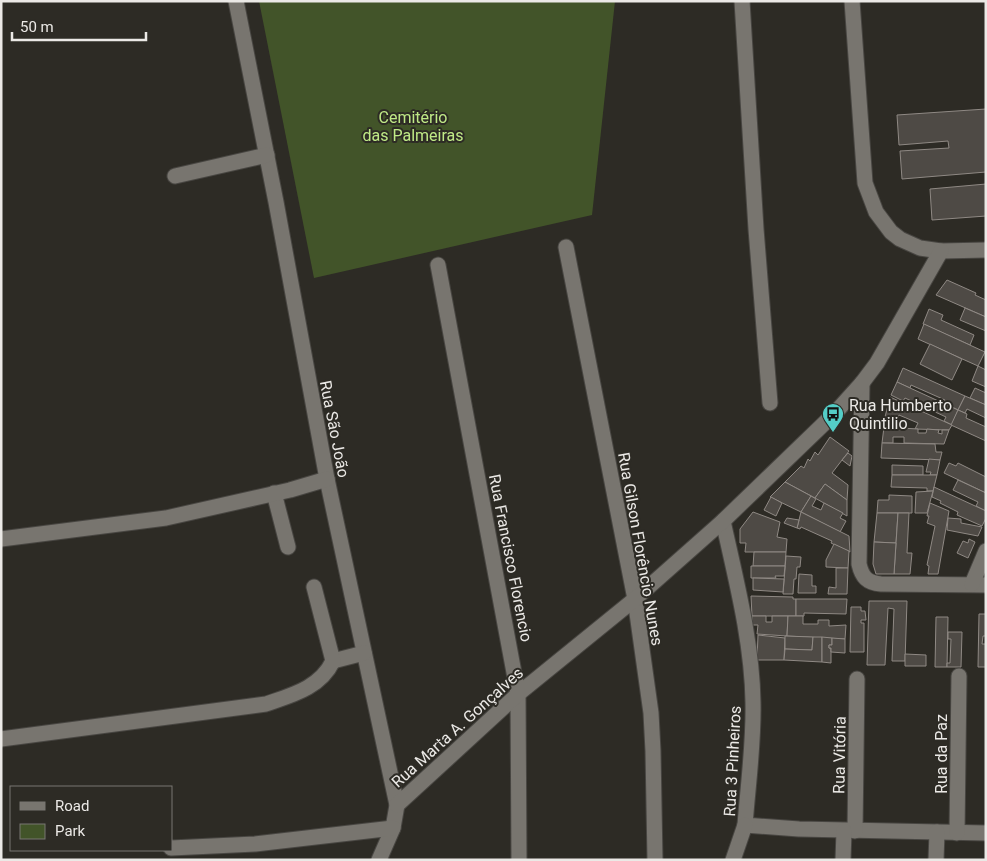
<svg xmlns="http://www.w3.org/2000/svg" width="987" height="861" font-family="Roboto,sans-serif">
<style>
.green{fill:#425429}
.building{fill:#4e4a45;stroke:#8f8984}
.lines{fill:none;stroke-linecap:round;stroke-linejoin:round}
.minor-casing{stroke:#484642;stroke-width:17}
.minor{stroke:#78756f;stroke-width:15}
.labels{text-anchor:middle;stroke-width:4;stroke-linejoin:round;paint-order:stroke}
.park-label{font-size:16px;fill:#bfe986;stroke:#2d2b25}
.poi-label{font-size:16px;fill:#ebe9e6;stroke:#2d2b25;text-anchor:start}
.street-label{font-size:16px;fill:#ebe9e6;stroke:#2d2b25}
</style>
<rect width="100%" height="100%" fill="#2d2b25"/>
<!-- green -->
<path class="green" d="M259 1H615L592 215 314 278Z"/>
<!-- building -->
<g class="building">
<path d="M986 109V172L902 179 900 151 949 148 948 141 899 145 897 115Z"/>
<path d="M986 184V216L932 220 930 189Z"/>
<path d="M947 280 976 293 975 295 986 300V317L936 295Z"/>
<path d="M965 308 986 317V331L960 320Z"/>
<path d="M929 309 943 315 941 320 974 335 970 345 923 324Z"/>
<path d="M924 324 985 352 978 366 918 339Z"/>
<path d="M930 344 962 359 952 380 920 364Z"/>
<path d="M978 366 986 370V387L972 381Z"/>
<path d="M903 368 965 396 958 410 944 403 945 400 911 385 910 388 897 382Z"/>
<path d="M897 382 958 410 952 425 944 421 946 417 905 398 903 401 891 395Z"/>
<path d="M975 388 986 393V405L970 398Z"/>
<path d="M965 396 986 405V418L967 409 965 413 958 410Z"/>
<path d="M890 397 952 425 949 430 915 429 918 423 899 415 897 420 885 417Z"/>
<path d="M958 410 967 414 966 418 986 427V441L951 425Z"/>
<path d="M884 427 918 429V433H926L927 429 939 430 938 433 942 434V430H949L944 444 904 443V437H893V443H882Z"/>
<path d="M830 437 849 451 832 473 848 485 847 500 825 484 815 498 785 482 801 466 804 468 808 459 810 461 815 452 818 455Z"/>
<path d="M882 443 935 444 936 452H942L940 460 881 458Z"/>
<path d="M848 453 852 456 850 466 842 460Z"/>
<path d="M929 459 940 460 937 475H930L931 472H926Z"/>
<path d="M949 463 956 466 958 463 986 477V493L944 473Z"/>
<path d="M892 465 923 466V475H892Z"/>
<path d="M892 475H937L933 491H927V488L891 487Z"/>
<path d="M958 480 986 493V511L976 506 978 502 953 490Z"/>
<path d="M785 482 811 496 801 512 770 497Z"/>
<path d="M825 484 847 500V516L815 498Z"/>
<path d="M934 487 986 511V518L982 526 957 515 958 512 940 503 941 501 932 497Z"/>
<path d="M933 491 927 513H915L916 492Z"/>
<path d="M889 495 912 496V513H877L878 500H889Z"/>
<path d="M811 496 816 499 812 506 821 510 824 503 843 513 840 518 846 521 840 532 801 512Z"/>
<path d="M771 497 782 503 776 516 764 510Z"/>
<path d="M930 503 949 511 938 574H928L929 566 927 565 935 526 927 523 929 516H927Z"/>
<path d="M753 512 780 522 777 537 787 539 786 552H745L746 543H740V529Z"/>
<path d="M801 512 849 536 850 552 831 543 832 541 801 527 800 529 797 528Z"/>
<path d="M877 513H898L896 543 874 542Z"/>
<path d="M898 513H909L907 553H912L910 574H894Z"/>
<path d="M787 518 799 520 797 528 784 523Z"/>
<path d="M948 518 961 519V523L982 527 978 536 947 530Z"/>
<path d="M969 539 975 542 968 558 957 553 963 541 968 543Z"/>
<path d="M874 542 896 543 894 574H876L873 564Z"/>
<path d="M834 544 849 551 848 568 826 567V560Z"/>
<path d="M754 552H786L785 566H753Z"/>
<path d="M786 556 801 557 800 567H797L796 579H794L793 594H783Z"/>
<path d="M751 566H785L784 576H775L776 578H751Z"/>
<path d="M836 568H848L847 594H828L829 587 836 588Z"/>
<path d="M799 574 812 575V586H816V593H798Z"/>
<path d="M753 578 784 579 783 592 753 590Z"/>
<path d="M751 596 793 597V599H796V616H752Z"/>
<path d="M796 599H847L846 614 804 613V616H796Z"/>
<path d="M869 601H907L905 661H892L894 609 888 608 885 665H867Z"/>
<path d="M851 607H861V611H865L866 620H861V623H864V652H850Z"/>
<path d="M979 614H986V636H983L982 644H986V667H978Z"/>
<path d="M752 616H766V622H772V616H788L787 636 757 634 758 625H752Z"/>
<path d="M788 616H803V624H818V620H829V626L846 625 845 639 787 636Z"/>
<path d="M936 617H948L947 667H935Z"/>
<path d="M948 632H962L961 667H947V663H950L951 639H948Z"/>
<path d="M758 635 785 638 784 660H757Z"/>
<path d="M785 636 813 637 812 650 785 649Z"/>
<path d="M813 637H822V662L784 660 785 649 812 650Z"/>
<path d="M822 637 832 638V645H829V648H831V663L822 662Z"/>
<path d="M832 638 845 639V653L831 652V648H829V645H832Z"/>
<path d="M905 654 926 655V666H905Z"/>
</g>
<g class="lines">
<!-- minor casing -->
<g class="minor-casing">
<g id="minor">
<path d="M236 1 276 202 327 479 397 805 393 828 379 860"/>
<path d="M742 1 756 229 770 403"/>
<path d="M852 1 865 183 876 212 891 232 900 239 920 248 941 251 986 250"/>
<path d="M175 176 267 155"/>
<path d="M566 247 635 599 651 713 653 751 655 860"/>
<path d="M438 265 518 694 519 860"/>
<path d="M862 383 859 564C862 577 867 583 881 584L986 585"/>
<path d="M274 493 288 547"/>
<path d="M723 521C736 580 752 641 753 702 754 743 748 784 745 825L799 829 986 833"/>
<path d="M1 539 166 518 290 490 327 479"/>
<path d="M972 584 986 551"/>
<path d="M333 661 364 653"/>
<path d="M1 739 266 704C292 695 320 688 333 661L314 587"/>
<path d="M397 805 518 694 635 599 723 521 835 413 862 383 877 363 941 251"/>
<path d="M855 831 857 679"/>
<path d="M957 833 959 676"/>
<path d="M171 848 255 844 393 828"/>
<path d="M733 860 745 825"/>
<path d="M843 860 844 831"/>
<path d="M936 860 937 832"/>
</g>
</g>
<!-- minor -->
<use href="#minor" class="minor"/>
</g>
<!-- icons -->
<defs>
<g id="bus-pin" transform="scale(1.125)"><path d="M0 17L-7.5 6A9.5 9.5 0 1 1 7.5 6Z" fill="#54cdc7" stroke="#2d2b25"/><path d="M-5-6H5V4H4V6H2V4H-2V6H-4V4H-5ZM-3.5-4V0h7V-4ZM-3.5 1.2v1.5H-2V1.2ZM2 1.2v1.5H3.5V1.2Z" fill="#111"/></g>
</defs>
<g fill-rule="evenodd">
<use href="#bus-pin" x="833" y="414"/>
</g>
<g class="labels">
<!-- park labels -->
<g class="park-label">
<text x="413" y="123">Cemitério<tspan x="413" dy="18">das Palmeiras</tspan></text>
</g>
<!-- poi labels -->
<g class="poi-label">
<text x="849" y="411">Rua Humberto<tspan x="849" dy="18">Quintilio</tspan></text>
</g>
<!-- street labels -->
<g class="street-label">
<text transform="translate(335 429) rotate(79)" y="6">Rua São João</text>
<text transform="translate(641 549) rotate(80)" y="6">Rua Gilson Florêncio Nunes</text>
<text transform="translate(511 558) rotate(79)" y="6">Rua Francisco Florencio</text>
<text transform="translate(457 727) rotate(-42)" y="6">Rua Marta A. Gonçalves</text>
<text transform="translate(941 754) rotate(-90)" y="6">Rua da Paz</text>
<text transform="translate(839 755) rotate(-89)" y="6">Rua Vitória</text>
<text transform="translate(732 761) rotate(-87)" y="6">Rua 3 Pinheiros</text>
</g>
</g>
<!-- border -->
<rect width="987" height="861" fill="none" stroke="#ebe9e6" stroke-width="5"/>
<!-- legend -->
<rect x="10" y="786" width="162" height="65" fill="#2d2b25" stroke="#797772"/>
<rect x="20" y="802" width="25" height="8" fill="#78756f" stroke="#797772"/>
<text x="55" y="811" font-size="15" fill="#ebe9e6">Road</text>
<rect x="20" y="824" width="25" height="15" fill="#425429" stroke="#797772"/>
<text x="55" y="836" font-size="15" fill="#ebe9e6">Park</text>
<!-- scale -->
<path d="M12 32v8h134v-8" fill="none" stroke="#ebe9e6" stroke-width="2.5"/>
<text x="20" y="32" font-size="15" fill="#ebe9e6" stroke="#2d2b25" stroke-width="4" paint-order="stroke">50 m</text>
</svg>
